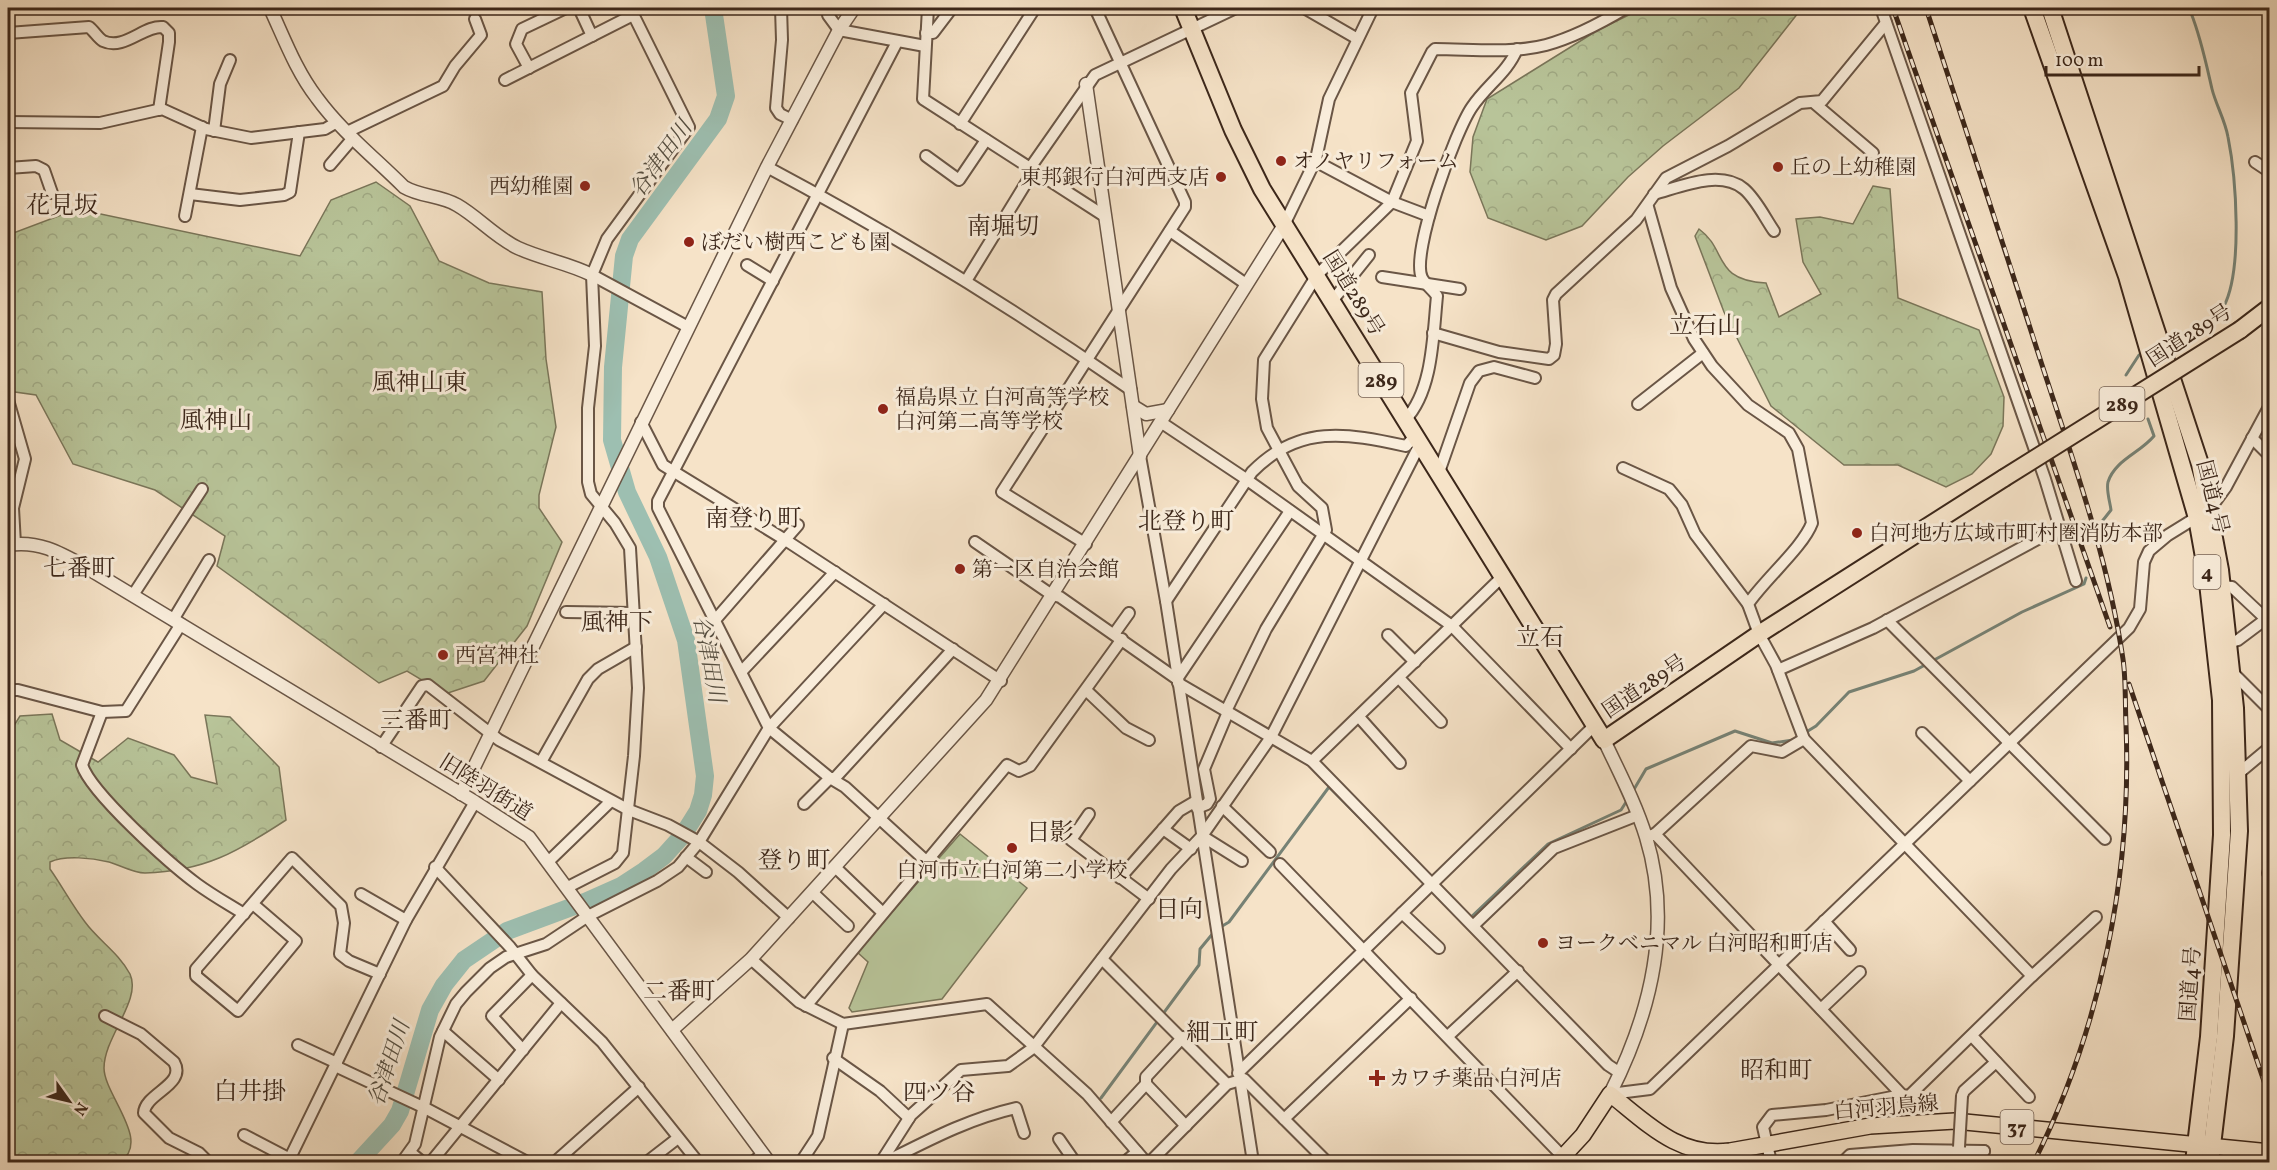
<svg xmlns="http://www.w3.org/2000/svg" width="2277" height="1170" font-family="Vollkorn,'Noto Serif JP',serif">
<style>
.forest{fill:url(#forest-crowns);stroke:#7a765a;stroke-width:1.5}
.pitch{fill:#b8c499;stroke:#7a765a;stroke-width:1.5}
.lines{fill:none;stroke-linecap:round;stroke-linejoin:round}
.stream{stroke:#768275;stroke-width:3}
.river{stroke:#9dbfb1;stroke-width:18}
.minor-casing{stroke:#6a5646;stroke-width:14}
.tertiary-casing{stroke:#6a5646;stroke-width:15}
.primary-casing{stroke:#3c271a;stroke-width:18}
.trunk-casing{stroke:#3c271a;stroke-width:20}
.minor{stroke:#f9eddb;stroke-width:10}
.tertiary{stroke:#f9eddb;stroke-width:12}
.primary{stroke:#f6e3c8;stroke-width:15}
.trunk{stroke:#f6e3c8;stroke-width:16}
.rail-casing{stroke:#3c271a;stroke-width:5}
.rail{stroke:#f9eddb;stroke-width:3;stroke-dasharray:9;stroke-linecap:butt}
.minor-bridge-casing{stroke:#6a5646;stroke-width:14;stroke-linecap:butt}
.trunk-bridge-casing{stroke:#3c271a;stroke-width:20;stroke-linecap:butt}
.minor-bridge{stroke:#f9eddb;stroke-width:10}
.trunk-bridge{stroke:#f6e3c8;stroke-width:16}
.poi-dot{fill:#8f2418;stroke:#f9eddb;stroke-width:2}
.labels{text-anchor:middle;stroke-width:6;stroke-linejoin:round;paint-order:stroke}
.shield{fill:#f9eddb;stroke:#756254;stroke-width:1.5}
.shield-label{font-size:20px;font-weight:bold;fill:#3c271a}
.poi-label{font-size:21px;fill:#3c271a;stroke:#f9eddb;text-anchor:start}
.street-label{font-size:21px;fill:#3c271a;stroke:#f9eddb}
.water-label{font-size:22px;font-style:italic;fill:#544d40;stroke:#f9eddb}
.quarter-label{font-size:24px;fill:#3c271a;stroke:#f9eddb}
</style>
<defs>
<pattern id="forest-crowns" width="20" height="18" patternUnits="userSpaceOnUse" patternTransform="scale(1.5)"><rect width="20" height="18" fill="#b8c499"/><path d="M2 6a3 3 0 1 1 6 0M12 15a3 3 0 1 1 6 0" fill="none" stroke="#9fa883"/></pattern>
</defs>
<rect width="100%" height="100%" fill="#f6e3c8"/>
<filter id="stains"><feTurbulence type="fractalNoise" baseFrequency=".00333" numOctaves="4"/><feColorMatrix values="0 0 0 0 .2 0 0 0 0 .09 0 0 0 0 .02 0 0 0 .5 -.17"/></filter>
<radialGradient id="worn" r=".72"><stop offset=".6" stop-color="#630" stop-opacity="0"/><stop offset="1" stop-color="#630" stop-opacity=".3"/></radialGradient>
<!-- forest -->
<g class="forest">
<path d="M1643 8H1802L1739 88 1663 146 1628 177 1582 226 1546 240 1488 218 1470 172 1473 137 1487 99 1598 30Z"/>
<path d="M376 182 410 206 439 261 489 283 542 292 546 359 556 427 539 495V508L562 542 527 626 484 681 445 694 407 671 379 683 217 566 225 536 155 490 73 464 36 395 8 391V235L77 209 300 256 331 200Z"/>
<path d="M1873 186 1890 189 1898 298 1979 330 2004 397 2003 426 1991 454 1972 474 1946 487 1898 465H1844L1771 406 1724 312 1695 236 1699 229C1728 250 1712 280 1766 283L1779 317 1821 294 1803 262 1796 219 1820 217 1853 224Z"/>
<path d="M52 714 60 740 98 762 128 738 174 755 191 777 217 784 205 715 230 717 279 767 286 820C237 852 205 871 145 873 133 873 120 865 109 862 92 858 65 855 50 862V869C62 886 72 905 85 922 98 940 119 953 130 974 142 1000 104 1037 104 1068 104 1095 152 1141 120 1162H8V735L20 716Z"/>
</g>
<!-- pitch -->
<path class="pitch" d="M960 834 1027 888 942 999 852 1012 849 1008 868 962 857 952Z"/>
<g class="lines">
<!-- stream -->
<g class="stream">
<path d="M2172 342C2188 333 2215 323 2224 306 2243 269 2236 177 2228 137 2225 120 2216 105 2212 89 2206 63 2201 38 2191 13L2195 8"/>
<path d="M2126 375 2139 355"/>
<path d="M2100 524 2111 510C2110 502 2106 490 2108 482 2115 460 2140 453 2154 436L2148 419"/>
<path d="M1803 734 1816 726 1849 692 1914 671 2022 612 2084 584 2086 578"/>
<path d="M1633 791 1646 769 1735 731 1772 743 1793 740"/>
<path d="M1468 920 1548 844 1621 810 1628 799"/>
<path d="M1219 928 1229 922 1329 787 1365 823"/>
<path d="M1101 1098 1199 965 1200 949 1214 932"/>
</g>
<!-- river -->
<path class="river" d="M358 1162 392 1125 400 1111 430 1010 444 985 464 960 507 931 585 902 621 886 644 871 664 856 683 835 698 811 703 795 705 776 686 640 658 557 627 492 612 440 613 367 624 256 630 239 718 119 726 96 713 8"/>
<!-- minor casing -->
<g class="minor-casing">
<g id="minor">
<path d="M579 8 592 36"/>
<path d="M781 8 782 40 776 108 780 114 792 120"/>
<path d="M828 8V15L839 30 925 46"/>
<path d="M928 8 923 99 1103 215"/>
<path d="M1304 8 1356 38"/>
<path d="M1881 8 2045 479 2076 581"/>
<path d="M8 33 89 27C94 31 98 38 103 41 124 51 144 25 163 27L169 33V42L159 110"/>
<path d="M926 33H933L952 8"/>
<path d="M897 42 658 501V508L769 728 830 778H835L953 649"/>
<path d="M529 68 516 44 522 29 566 8"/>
<path d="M505 80 633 15"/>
<path d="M1813 102 1873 153"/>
<path d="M8 122 100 123 162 109 206 129 251 138 325 129 337 122"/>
<path d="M960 124 1035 8"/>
<path d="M214 131 220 84 230 60"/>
<path d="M347 132 443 86 455 66 481 35 475 19"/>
<path d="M926 156 959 180 986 140"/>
<path d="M1315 161 1392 202 1429 216"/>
<path d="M2255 162 2270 172"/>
<path d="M330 165 353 138"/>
<path d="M767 167C893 234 1014 309 1131 390"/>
<path d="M8 168 36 166 44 170 52 193"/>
<path d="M1030 168 1095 75 1236 8"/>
<path d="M190 194 240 200 284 195 290 192 299 132"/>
<path d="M1654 194C1680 187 1720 169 1744 189 1756 199 1765 218 1774 231"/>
<path d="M185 216 202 127"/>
<path d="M1284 225 1316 159 1329 99 1373 8"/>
<path d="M1170 231 1246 284"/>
<path d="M747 265 773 281"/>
<path d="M592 275 688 327"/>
<path d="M1382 277 1460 289"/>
<path d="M966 281 1034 170"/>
<path d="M1333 300 1369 255"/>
<path d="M1433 333 1499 352 1549 359 1554 355 1556 344 1553 300 1556 294 1636 220 1666 178 1728 146 1800 103 1822 101 1886 23"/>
<path d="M8 400 25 459 13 508 15 544"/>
<path d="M1638 404 1703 353"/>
<path d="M1405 420C1433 391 1433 335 1437 296 1433 290 1425 284 1422 278 1410 253 1456 130 1472 107 1486 86 1508 72 1517 49"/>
<path d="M641 422 663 465 787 541 1001 681"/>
<path d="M1162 423 1243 477 1452 626 1571 749"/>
<path d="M2252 438 2270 456"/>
<path d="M1140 456 1166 601 1253 1162"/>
<path d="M1623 468 1669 489 1682 505 1695 534 1748 604"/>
<path d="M1438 475 1470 383 1479 371 1494 367 1535 378"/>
<path d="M975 542 1052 595 1060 597 1177 679"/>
<path d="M1086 544 1002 492 1185 207V202L1095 8"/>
<path d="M2222 586 2232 587 2266 619 2238 640 2228 643"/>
<path d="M133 595 202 489"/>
<path d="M1166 601 1252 472C1299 424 1347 433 1406 446L1415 436"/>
<path d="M566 612 634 613"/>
<path d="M716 619 798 525"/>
<path d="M173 620 209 560"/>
<path d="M1887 620 2105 839"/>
<path d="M1114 634 1129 613"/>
<path d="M1388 635 1415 662"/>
<path d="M1778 670 1873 628 2060 527"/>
<path d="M742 671 835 572"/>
<path d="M2231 675 2236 676 2270 710"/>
<path d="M1399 678 1441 722"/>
<path d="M1177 679 1290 511"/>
<path d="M1178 683 1312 761 1608 1065 1620 1073"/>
<path d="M8 690H18L102 712 126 711 181 624"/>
<path d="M1086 690 1126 728 1149 740"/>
<path d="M1226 711 1266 629 1326 530 1322 508 1298 486 1267 428 1262 399 1264 360 1317 275 1392 202 1417 141 1411 93 1432 52 1435 49C1471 49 1511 54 1546 45 1575 37 1601 23 1626 8"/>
<path d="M102 712 82 765C91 793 170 864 197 884 212 895 228 904 244 914"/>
<path d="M1359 717 1400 763"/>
<path d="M1922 733 1970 781"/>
<path d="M381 747 422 686 428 685 499 740 629 810 668 825 699 842 738 872 789 918"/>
<path d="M1312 761 1502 577"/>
<path d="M541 762 588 679 598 669 636 647"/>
<path d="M2239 773 2270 747"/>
<path d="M804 804 830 778 845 787 926 861"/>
<path d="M1222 806 1270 852"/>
<path d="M1197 808 1207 804 1210 799 1204 769 1228 712"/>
<path d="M1089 814 1071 840 1149 899"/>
<path d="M1163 829 1191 849"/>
<path d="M1655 834 1751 746 1782 752 1804 739"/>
<path d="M1202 836 1242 861"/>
<path d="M1646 837 1655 834 1902 1095 1909 1096 2032 976 1804 739 1776 665 1759 634 1748 604C1765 579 1803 547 1812 523L1798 449 1789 433 1748 405 1712 366 1694 339 1671 288 1648 207"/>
<path d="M686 857 706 872"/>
<path d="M549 861 611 801"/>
<path d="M1280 864 1568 1162"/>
<path d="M435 867 510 947 532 975 602 1042 698 1162"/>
<path d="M835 867 883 913"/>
<path d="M2268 873 2270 875"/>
<path d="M1120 878 1179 811 1196 801"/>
<path d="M568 887 615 863 623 853 634 756 638 688 630 548 615 523 591 494 588 482V408L595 346 592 275 607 239 689 127 630 8"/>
<path d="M812 892 848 926"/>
<path d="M361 894 406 920"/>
<path d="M253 904 296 941 238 1011 196 976V969L292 858 341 906 344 923 340 954 349 961 380 974"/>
<path d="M1402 913 1439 948"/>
<path d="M1824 921 1850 950"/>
<path d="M1474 925 1554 848 1638 815"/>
<path d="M751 959 799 1002 843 1024 987 1004 1087 1094 1146 1162"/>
<path d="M1102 959 1227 1084"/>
<path d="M2032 976 2096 917"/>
<path d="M806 1006 1007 765 1019 771 1030 766 1122 639"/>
<path d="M1821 1009 1860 972"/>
<path d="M105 1016 141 1034 174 1062C187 1085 145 1093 144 1113L169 1138 199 1153 208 1162"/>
<path d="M443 1031 499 1080"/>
<path d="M1448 1036 1518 971"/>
<path d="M1972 1036 2029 1097"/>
<path d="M1183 1037 1146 1077V1084L1186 1126"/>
<path d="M298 1045 337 1063"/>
<path d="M523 1050 492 1016 532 975"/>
<path d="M2269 1053H2270"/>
<path d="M833 1058 880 1091 909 1118"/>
<path d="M335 1066 425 1108 527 1162"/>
<path d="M1238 1073 1596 724"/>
<path d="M1610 1094 1650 1089 2129 628 2140 609 2144 562 2149 551 2168 535 2210 509 2226 487 2270 405"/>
<path d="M1962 1096 1964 1091 1996 1062"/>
<path d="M1284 1119 1411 998"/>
<path d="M1111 1122 1146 1084"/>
<path d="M244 1135 290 1159"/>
<path d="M1059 1139 1075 1162"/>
<path d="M410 1152 422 1162"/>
<path d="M288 1162 406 920 475 802"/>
<path d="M402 1162 415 1144 440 1037 456 1004 466 992 490 968 506 957 546 944 588 916 657 881 678 867 699 842 769 728 884 604"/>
<path d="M431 1162 561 1003"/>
<path d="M555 1162 639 1087"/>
<path d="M647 1162 678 1138"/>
<path d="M753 1162 763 1154"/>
<path d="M801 1162 818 1136 843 1024"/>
<path d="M881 1162 911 1115 961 1070 1008 1066 1033 1048 1171 869 1202 836 1271 737 1420 444"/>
<path d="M885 1162C929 1140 968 1119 1016 1108L1024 1133"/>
<path d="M1125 1162 1137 1152"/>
<path d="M1150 1162 1227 1084 1244 1079 1327 1162"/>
<path d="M1693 1162 1696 1152"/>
<path d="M1771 1162 1763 1127 1772 1115 1826 1110 1902 1095"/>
<path d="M1843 1162 1850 1155 1913 1150 1984 1151"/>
<path d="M1973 1162 1984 1151"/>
</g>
</g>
<!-- tertiary casing -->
<g class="tertiary-casing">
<g id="tertiary">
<path d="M270 8C284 38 296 71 317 98 341 131 375 158 404 187 421 197 440 195 457 205 478 217 495 237 518 248 542 259 568 263 592 275"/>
<path d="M1086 84 1140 456"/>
<path d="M1133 406 1146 414 1168 410"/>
<path d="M8 545C37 540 59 552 84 566L475 802 529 837 769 1162"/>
<path d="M1604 740C1619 772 1636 804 1646 837 1673 925 1650 1015 1610 1094"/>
<path d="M461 794 767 167 839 30 854 8"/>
<path d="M672 1030 751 959 986 700 1284 225"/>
</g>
</g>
<!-- primary casing -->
<g class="primary-casing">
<path id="primary" d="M1558 1162 1583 1135 1610 1094C1647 1123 1679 1158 1730 1151L1870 1126 1955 1121 2270 1152"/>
</g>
<!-- trunk casing -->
<g class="trunk-casing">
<g id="trunk">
<path d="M1183 8 1233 130 1262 189 1604 740 1759 634 2004 478"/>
<path d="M2032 8 2127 276 2197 518 2207 574 2221 700 2222 835 2209 1037 2194 1162"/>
<path d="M2050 8 2200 464 2220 570 2235 708 2239 831 2225 1036 2210 1162"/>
<path d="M2240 330 2270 307"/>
</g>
</g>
<!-- minor -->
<use href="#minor" class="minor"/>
<!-- tertiary -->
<use href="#tertiary" class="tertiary"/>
<!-- primary -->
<use href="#primary" class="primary"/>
<!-- trunk -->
<use href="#trunk" class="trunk"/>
<!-- rail casing -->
<g class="rail-casing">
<g id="rail">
<path d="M1893 8 2110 627"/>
<path d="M1926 8C1965 128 2005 248 2043 368 2074 463 2108 559 2123 659 2126 680 2125 703 2126 725 2132 874 2101 1028 2034 1162"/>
<path d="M2129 684 2270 1099"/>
</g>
</g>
<!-- rail -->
<use href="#rail" class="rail"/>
<!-- minor-bridge casing -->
<g class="minor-bridge-casing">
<path id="minor-bridge" d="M1959 1147 1962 1096"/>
</g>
<!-- trunk-bridge casing -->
<g class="trunk-bridge-casing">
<path id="trunk-bridge" d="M2004 478 2240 330"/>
</g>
<!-- minor-bridge -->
<use href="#minor-bridge" class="minor-bridge"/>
<!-- trunk-bridge -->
<use href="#trunk-bridge" class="trunk-bridge"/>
</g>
<!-- markers -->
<g class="poi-dot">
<circle cx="1281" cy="161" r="6"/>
<circle cx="1778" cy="167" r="6"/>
<circle cx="1221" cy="177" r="6"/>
<circle cx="585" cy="186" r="6"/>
<circle cx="689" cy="242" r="6"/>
<circle cx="883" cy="409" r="6"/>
<circle cx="1857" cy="533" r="6"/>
<circle cx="960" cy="569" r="6"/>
<circle cx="443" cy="655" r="6"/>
<circle cx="1012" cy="848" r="6"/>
<circle cx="1543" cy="943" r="6"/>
<path d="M1374 1069h6v6h6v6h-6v6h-6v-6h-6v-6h6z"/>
</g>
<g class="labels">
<!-- shield labels -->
<g class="shield">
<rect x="1358.5" y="363" width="45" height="34" rx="4.5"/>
<rect x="2099.5" y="387" width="45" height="34" rx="4.5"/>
<rect x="2193.5" y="555" width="27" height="34" rx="4.5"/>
<rect x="2000.5" y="1110" width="33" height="34" rx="4.5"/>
</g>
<g class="shield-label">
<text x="1381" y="387">289</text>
<text x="2122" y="411">289</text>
<text x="2207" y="579">4</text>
<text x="2017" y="1134">37</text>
</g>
<!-- poi labels -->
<g class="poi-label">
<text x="1293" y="168">オノヤリフォーム</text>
<text x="1790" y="174">丘の上幼稚園</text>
<text x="1209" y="184" text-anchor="end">東邦銀行白河西支店</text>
<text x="573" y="193" text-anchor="end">西幼稚園</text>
<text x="701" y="249">ぼだい樹西こども園</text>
<text x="895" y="404">福島県立 白河高等学校<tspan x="895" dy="24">白河第二高等学校</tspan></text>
<text x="1869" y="540">白河地方広域市町村圏消防本部</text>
<text x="972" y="576">第一区自治会館</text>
<text x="455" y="662">西宮神社</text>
<text x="1012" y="877" text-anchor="middle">白河市立白河第二小学校</text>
<text x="1555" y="950">ヨークベニマル 白河昭和町店</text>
<text x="1389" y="1085">カワチ薬品 白河店</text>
</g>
<!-- street labels -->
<g class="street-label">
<text transform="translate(1354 293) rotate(58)" y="7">国道289号</text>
<text transform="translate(2189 335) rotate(-33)" y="7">国道289号</text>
<text transform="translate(2213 497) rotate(76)" y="7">国道4号</text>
<text transform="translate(1644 686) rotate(-34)" y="7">国道289号</text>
<text transform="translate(486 787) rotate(32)" y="7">旧陸羽街道</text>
<text transform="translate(2190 984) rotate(-86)" y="7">国道4号</text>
<text transform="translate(1886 1107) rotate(-5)" y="7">白河羽鳥線</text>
</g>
<!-- water labels -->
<g class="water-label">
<text transform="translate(660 158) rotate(-54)" y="8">谷津田川</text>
<text transform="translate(710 659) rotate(79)" y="8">谷津田川</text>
<text transform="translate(388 1063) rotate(-72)" y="8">谷津田川</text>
</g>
<!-- quarter labels -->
<g class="quarter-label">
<text x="62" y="213">花見坂</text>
<text x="1003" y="234">南堀切</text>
<text x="1705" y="333">立石山</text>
<text x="420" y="390">風神山東</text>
<text x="216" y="428">風神山</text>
<text x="753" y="526">南登り町</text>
<text x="1186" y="529">北登り町</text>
<text x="79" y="576">七番町</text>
<text x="617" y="630">風神下</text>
<text x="1540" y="645">立石</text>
<text x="416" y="728">三番町</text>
<text x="1050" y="840">日影</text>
<text x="794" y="868">登り町</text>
<text x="1179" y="917">日向</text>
<text x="679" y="999">二番町</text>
<text x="1222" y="1040">細工町</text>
<text x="1776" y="1078">昭和町</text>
<text x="250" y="1099">白井掛</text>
<text x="939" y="1100">四ツ谷</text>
</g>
</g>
<!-- margin -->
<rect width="2277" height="1170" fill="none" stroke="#f6e3c8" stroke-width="30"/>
<rect x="9" y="9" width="2259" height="1152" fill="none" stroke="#3c271a" stroke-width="3"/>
<rect x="15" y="15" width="2247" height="1140" fill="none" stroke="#3c271a" stroke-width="1.5"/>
<!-- north arrow -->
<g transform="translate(69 1101) rotate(124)" stroke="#f9eddb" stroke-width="4.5" paint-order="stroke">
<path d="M0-4.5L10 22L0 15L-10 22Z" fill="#3c271a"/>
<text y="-9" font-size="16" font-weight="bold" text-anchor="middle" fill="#3c271a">N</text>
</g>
<!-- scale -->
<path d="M2046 66v9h153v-9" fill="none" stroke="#3c271a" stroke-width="3"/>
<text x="2055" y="66" font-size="18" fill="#3c271a" stroke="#f9eddb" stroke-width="4.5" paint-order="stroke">100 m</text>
<rect width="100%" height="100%" filter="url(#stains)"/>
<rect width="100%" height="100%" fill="url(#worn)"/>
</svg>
